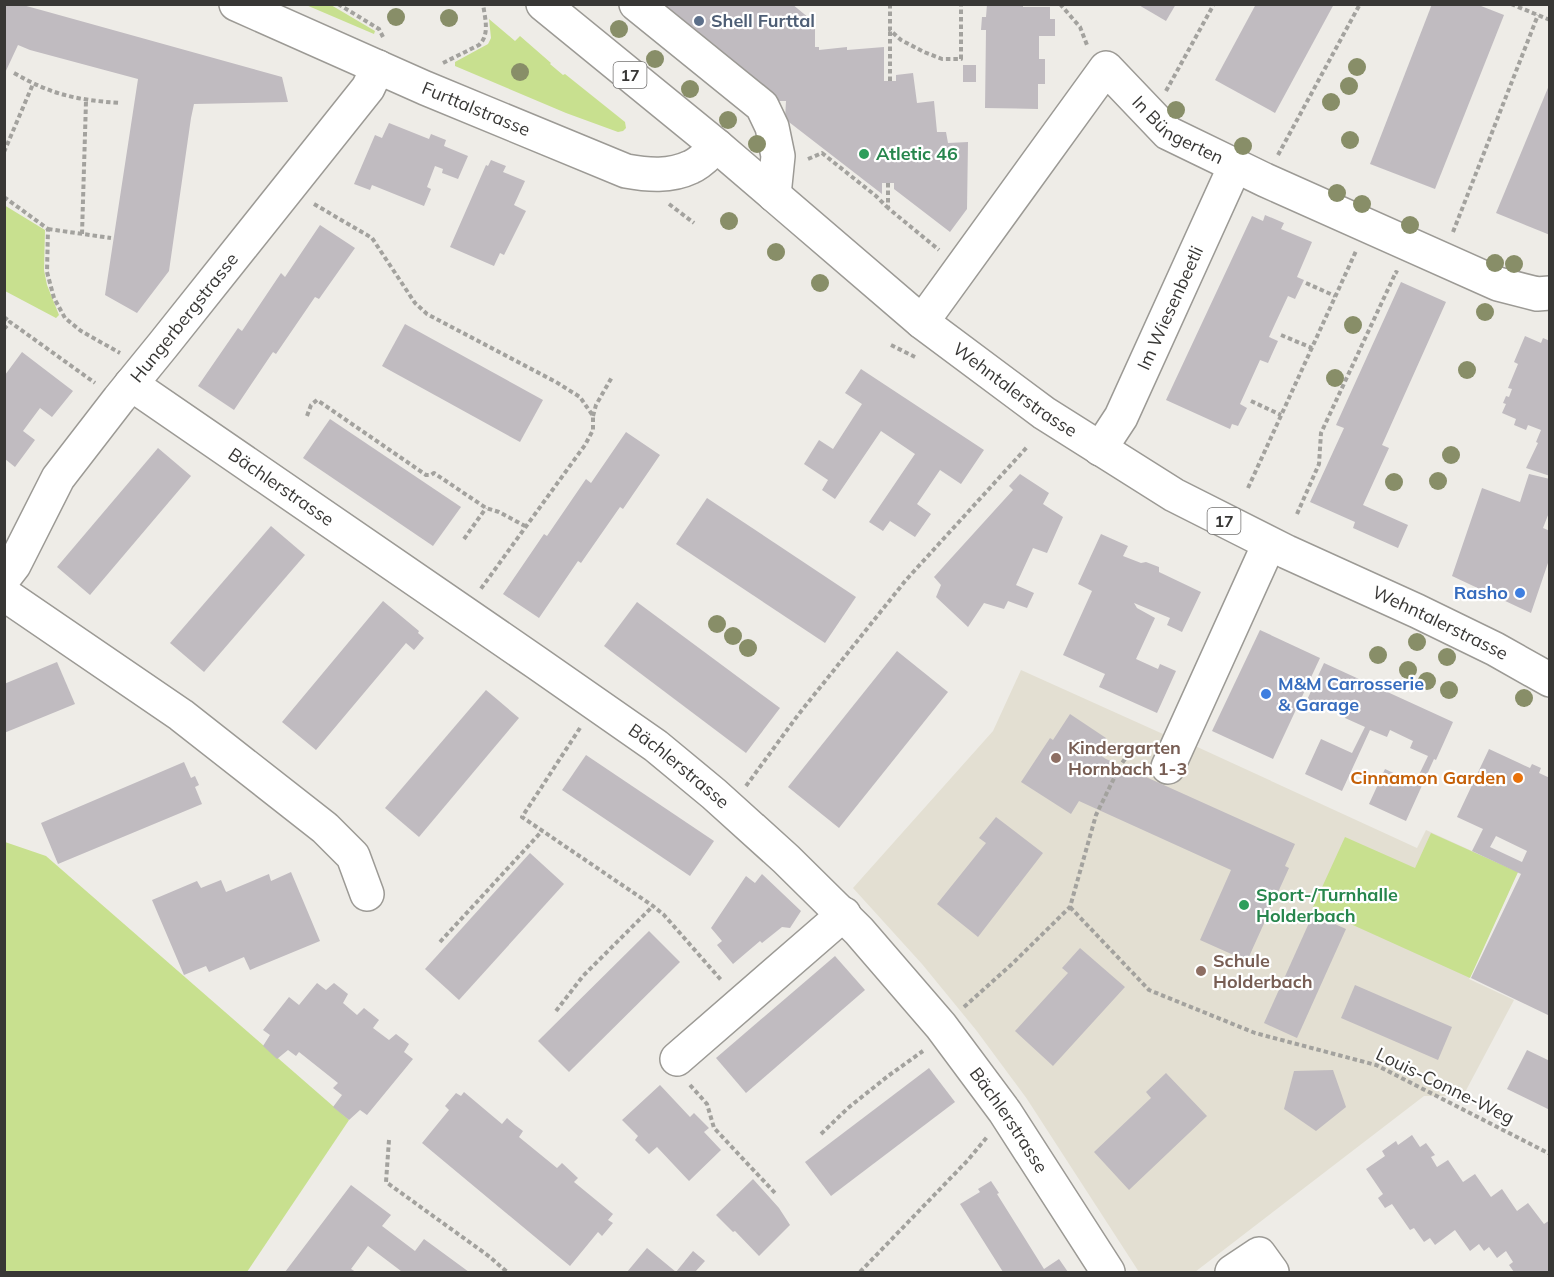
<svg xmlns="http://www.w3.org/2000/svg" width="1554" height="1277" font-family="Mulish,sans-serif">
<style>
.built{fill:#e3dfd2}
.green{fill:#c8e08f}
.building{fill:#c0bbc0;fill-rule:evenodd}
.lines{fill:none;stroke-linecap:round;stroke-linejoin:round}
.minor-casing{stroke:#9c9a95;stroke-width:36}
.major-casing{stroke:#9c9a95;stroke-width:36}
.path{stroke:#a3a29e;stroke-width:4;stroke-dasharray:4.5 3;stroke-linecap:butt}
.minor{stroke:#fff;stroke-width:33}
.major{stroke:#fff;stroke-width:33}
.tree{fill:#888e68}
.service-dot{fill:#5c6f8a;stroke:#fff;stroke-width:2}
.leisure-dot{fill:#2e9e5b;stroke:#fff;stroke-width:2}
.shop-dot{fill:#3f7fe0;stroke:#fff;stroke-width:2}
.education-dot{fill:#8d6e63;stroke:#fff;stroke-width:2}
.food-dot{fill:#e8710a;stroke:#fff;stroke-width:2}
.labels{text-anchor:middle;stroke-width:4.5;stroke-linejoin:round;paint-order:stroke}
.shield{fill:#fff;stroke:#747372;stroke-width:1.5}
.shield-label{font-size:16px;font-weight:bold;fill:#383735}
.service-label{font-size:18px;font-weight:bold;fill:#4e5e75;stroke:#fff;text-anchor:start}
.street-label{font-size:18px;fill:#383735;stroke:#fff}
.leisure-label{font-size:18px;font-weight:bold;fill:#27864d;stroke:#fff;text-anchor:start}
.shop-label{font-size:18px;font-weight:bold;fill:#366cbe;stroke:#fff;text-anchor:end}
.education-label{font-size:18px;font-weight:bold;fill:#785e54;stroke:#fff;text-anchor:start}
.food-label{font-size:18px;font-weight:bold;fill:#c56008;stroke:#fff;text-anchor:end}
</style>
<rect width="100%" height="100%" fill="#eeece7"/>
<!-- built -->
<path class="built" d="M1021 670 1163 734 1193 745 1417 848 1426 830 1518 872 1469 979 1514 1000 1463 1096H1424L1195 1272H1139L1027 1099 976 1030 922 964 853 888 993 731Z"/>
<!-- green -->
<g class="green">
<path d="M306 5H331L375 31 374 34Z"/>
<path d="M489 19 515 41 520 36 551 63 550 64 563 75 565 74 625 122 626 128 623 131 618 132 566 113 455 66V62L488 44 491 38Z"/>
<path d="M4 205 45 230 44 270 47 285 59 315 56 318 5 291Z"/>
<path d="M1431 833 1518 872 1470 978 1313 907 1345 837 1415 868Z"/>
<path d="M5 842 46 856 349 1120 247 1272H5Z"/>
</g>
<!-- building -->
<g class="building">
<path d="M4 4H19L41 10 282 77 288 102 194 104 191 118 169 271 137 313 105 295 138 79 30 50 18 45 4 75Z"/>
<path d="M641 4H792L815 23V47H819V50L847 47V50L884 47V81H896V75L913 73 917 103 934 101 937 132H946L948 143 968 142 967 209 950 232 894 189V183H882V194L785 119 786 101H763Z"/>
<path d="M987 4H1023V7H1050V19H1055V36H1039V59H1045V84H1038V109L985 108 986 30H981L982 17H986Z"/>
<path d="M1137 4H1176L1166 21Z"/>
<path d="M1256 4H1334L1275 113 1215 80Z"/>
<path d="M1432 4H1476L1504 15 1435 189 1370 164Z"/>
<rect x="963" y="65" width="13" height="17"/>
<path d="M1550 83V235L1496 213Z"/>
<path d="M389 123 429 139 431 134 446 140 444 146 468 156 458 179 442 173 443 169 435 166 427 187 431 189 424 206 372 185 370 190 354 184 375 135 382 138Z"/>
<path d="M491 160 506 166 503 172 525 181 514 205 526 211 504 255 500 253 494 266 450 247 486 165 488 166Z"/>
<path d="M1265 215 1284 223 1281 229 1312 242 1297 277 1304 280 1295 299 1288 296 1269 337 1278 341 1268 363 1260 360 1240 404 1247 408 1238 426 1232 424 1230 429 1166 400 1252 216 1263 221Z"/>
<path d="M320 225 355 248 319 299 315 297 276 354 273 352 234 410 198 386 238 328 242 331 281 273 285 277Z"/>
<path d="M1401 282 1446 302 1382 445 1389 448 1363 505 1408 525 1398 548 1353 528 1355 522 1310 502 1344 428 1336 425Z"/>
<path d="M405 324 543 400 520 442 382 366Z"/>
<path d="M1525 336 1541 343 1543 338 1550 341V476L1526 468 1538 443 1536 442 1541 430 1528 425 1526 430 1514 425 1516 419 1502 413 1506 404 1503 403 1506 396 1509 397 1512 389 1508 388 1518 364 1514 362Z"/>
<path d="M22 352 73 391 52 417 40 408 23 431 35 440 15 467 5 459V375Z"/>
<path d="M861 369 984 450 961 484 940 470 917 504 931 514 915 537 890 521 883 531 869 522 915 454 881 431 835 499 822 490 828 480 804 464 819 440 833 449 862 404 845 393Z"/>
<path d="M330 419 461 507 433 546 303 458Z"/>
<path d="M626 432 660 455 623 509 620 507 581 563 578 561 539 618 503 594 544 534 547 536 586 479 591 483Z"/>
<path d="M158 448 191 476 90 595 57 567Z"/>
<path d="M1020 474 1049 493 1043 504 1063 517 1047 553 1033 548 1016 585 1034 593 1027 608 1008 601 1004 609 984 603 968 627 936 597 941 585 934 577 1013 490 1009 486Z"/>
<path d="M1529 474 1550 479V510L1543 528 1550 531V557L1531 613 1452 576 1482 488 1520 502Z"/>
<path d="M707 498 856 597 825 643 676 544Z"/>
<path d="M271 526 305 555 204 672 170 643Z"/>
<path d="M1101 534 1128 546 1123 556 1141 563 1146 562 1159 567V572L1201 592 1182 632 1167 625 1170 618 1134 603 1137 608 1155 618 1136 659 1158 669 1160 664 1176 671 1157 713 1099 687 1105 674 1063 655 1092 591 1078 584Z"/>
<path d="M383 601 419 631 418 633 424 638 414 650 406 643 316 750 282 722Z"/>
<path d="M637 602 780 708 746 753 604 646Z"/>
<path d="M1260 630 1320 658 1273 759 1212 731Z"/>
<path d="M897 651 948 692 839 828 788 787Z"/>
<path d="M57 662 75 704 4 733V684Z"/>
<path d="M1324 663 1453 722 1436 760 1434 759 1406 821 1369 804 1385 769 1415 783 1428 756 1410 748 1413 741 1390 730 1387 737 1370 730 1342 791 1305 774 1321 739 1352 753 1365 727 1345 718 1349 711 1326 700 1322 707 1307 700Z"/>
<path d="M486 690 519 718 419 837 385 808Z"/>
<path d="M1070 714 1106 738 1097 753 1106 759 1295 844 1285 866 1289 868 1247 961 1200 940 1231 870 1079 801 1071 814 1021 782 1050 738 1053 740Z"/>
<path d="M1489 749 1530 768 1532 764 1541 768 1539 773 1550 778V1016L1471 978 1521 874 1472 851 1483 829 1457 817ZM1496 836 1527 851 1522 862 1490 847Z"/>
<path d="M586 755 714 841 690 876 562 790Z"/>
<path d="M184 762 191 778 195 776 199 785 195 787 202 804 58 864 41 823Z"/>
<path d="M996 817 1043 853 978 937 937 904 986 843 979 838Z"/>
<path d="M530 853 564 884 459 1000 425 969Z"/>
<path d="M291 872 320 941 250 970 244 957 209 972 206 966 184 975 152 900 197 881 201 888 221 880 226 892 269 874 271 881Z"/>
<path d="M762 874 801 911 790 928 782 927 762 943 760 941 733 964 717 945 722 941 711 928 746 876 755 883Z"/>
<path d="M1313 914 1346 929 1297 1038 1264 1023Z"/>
<path d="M649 931 680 962 569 1072 538 1041Z"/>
<path d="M1080 948 1125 987 1053 1066 1015 1031 1068 973 1062 968Z"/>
<path d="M835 956 865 990 746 1093 716 1058Z"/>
<path d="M317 983 326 990 334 983 348 994 343 1003 357 1015 364 1008 379 1020 373 1028 389 1040 396 1034 409 1044 404 1052 413 1059 367 1115 360 1110 349 1120 333 1107 342 1095 333 1088 338 1083 299 1052 296 1056 288 1050 277 1059 263 1046 270 1035 263 1030 289 997 299 1005Z"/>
<path d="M1355 985 1452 1027 1438 1060 1341 1018Z"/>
<path d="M1527 1050 1550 1061V1110L1507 1089Z"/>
<path d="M929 1068 955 1102 831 1196 805 1162Z"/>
<path d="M1333 1070 1346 1107 1316 1131 1284 1109 1294 1071Z"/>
<path d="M1166 1073 1207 1116 1129 1190 1094 1152 1151 1098 1146 1092Z"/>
<path d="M660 1085 690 1117 694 1113 709 1128 704 1132 721 1150 689 1181 657 1147 649 1154 635 1140 638 1136 622 1120Z"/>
<path d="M464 1092 502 1124 507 1118 515 1125 523 1131 519 1137 557 1168 562 1163 578 1178 574 1182 613 1214 608 1220 613 1223 602 1236 598 1232 570 1266 422 1143 449 1110 445 1106 456 1093 461 1096Z"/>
<path d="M1412 1135 1420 1147 1426 1143 1435 1155 1431 1157 1437 1167 1448 1160 1463 1182 1475 1174 1491 1197 1502 1189 1517 1211 1528 1203 1544 1224 1550 1220V1272H1523L1522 1271 1519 1272H1514L1509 1265 1513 1262 1506 1251 1497 1258 1489 1247 1484 1251 1479 1244 1470 1251 1455 1230 1435 1245 1430 1238 1424 1242 1414 1228 1410 1230 1392 1204 1385 1208 1378 1198 1383 1194 1366 1169 1385 1156 1382 1151 1396 1141 1398 1145Z"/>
<path d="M753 1179 779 1208 790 1225 759 1256 735 1231 733 1232 716 1215Z"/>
<path d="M991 1181 999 1193 997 1194 1044 1269 1059 1259 1068 1272H1003L960 1204 980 1192 978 1189Z"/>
<path d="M351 1185 391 1215 382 1226 415 1251 424 1239 469 1272H400L401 1271 368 1246 351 1269 356 1272H285Z"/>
<path d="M647 1248 676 1272 693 1251 705 1261 695 1272H627Z"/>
</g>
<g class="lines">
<!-- minor casing -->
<g class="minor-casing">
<g id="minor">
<path id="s1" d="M236 4 425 88 626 171C648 175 670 177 691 167 701 163 709 153 717 146"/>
<path d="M636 4 762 106 772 127 778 156 774 195"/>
<path id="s2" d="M922 322 1106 68 1168 133 1265 180 1498 284 1537 294 1550 293"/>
<path id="s3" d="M131 384 537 663 656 746 714 794 786 859 859 931 941 1026 1005 1112 1108 1272"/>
<path id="s4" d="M1100 449 1121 417 1235 166"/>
<path id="s5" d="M4 578 14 565 58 478 119 399 163 345 368 88 378 67"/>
<path d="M4 594 181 715 325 828 353 856 367 894"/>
<path d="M1168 767 1269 544"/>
<path d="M677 1059 844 914"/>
<path d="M1232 1272 1259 1254 1272 1272"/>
</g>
</g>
<!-- major casing -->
<g class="major-casing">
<g id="major">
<path id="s6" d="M543 4 717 146 922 322 1044 413 1174 495 1287 552 1417 611 1495 649 1550 680"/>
</g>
</g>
<!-- path -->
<g class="path">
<path d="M338 4 379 29 383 37"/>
<path d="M890 4V30L901 40 924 52 942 59H961V4"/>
<path d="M1060 4 1080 27 1087 45"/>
<path d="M1511 4 1550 20"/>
<path d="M443 63 479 45C490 35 485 18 483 4"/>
<path d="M14 73C52 95 77 100 120 103"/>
<path d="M890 81V31"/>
<path d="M1166 91 1214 4"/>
<path d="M4 152 33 84"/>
<path d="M1278 155 1360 4"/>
<path d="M808 159 822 153 876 196 887 207"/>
<path d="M888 183V208L939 250"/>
<path d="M4 197 48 229 47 272 54 298 65 318 81 331 120 353"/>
<path d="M314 204 372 238 415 303 427 314 556 382 580 397 593 416V430L585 445 480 590"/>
<path d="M669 204 694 223"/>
<path d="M48 229 111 238"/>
<path d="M1453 232 1538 15"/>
<path d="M82 234 86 101"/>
<path d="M1306 283 1335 296"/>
<path d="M4 317 10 322"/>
<path d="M4 329 10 322 95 383"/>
<path d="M1281 335 1312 348"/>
<path d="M891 345 915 357"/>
<path d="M1251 401 1281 415"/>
<path d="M307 416 311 405 317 400 426 475H431L434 473 486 508 499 512 525 526"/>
<path d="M593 416 596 405 612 377"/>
<path d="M1248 488 1356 251"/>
<path d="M1297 514 1319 464 1321 433 1396 272 1398 273"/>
<path d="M464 539 486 508"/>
<path d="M580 728 522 817 653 906 664 915 722 981"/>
<path d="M746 786 798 715 906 580 1028 446"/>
<path d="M1070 907 1149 990 1255 1033 1376 1065 1550 1154"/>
<path d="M440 942 542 831"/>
<path d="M964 1007 1013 963 1070 907 1096 815 1120 766 1132 749"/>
<path d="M556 1011 583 976 653 906"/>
<path d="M690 1085 707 1104 714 1128 775 1193"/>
<path d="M821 1134 848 1108 888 1076 923 1051"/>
<path d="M389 1140 386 1182 490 1257 507 1272"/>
<path d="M860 1272 968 1160 987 1137"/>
</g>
<!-- minor -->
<use href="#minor" class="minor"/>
<!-- major -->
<use href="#major" class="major"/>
</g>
<!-- trees -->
<g class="tree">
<circle cx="396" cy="17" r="9"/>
<circle cx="449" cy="18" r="9"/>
<circle cx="619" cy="29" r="9"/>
<circle cx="655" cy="59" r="9"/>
<circle cx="1357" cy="67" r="9"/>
<circle cx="520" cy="72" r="9"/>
<circle cx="1349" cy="86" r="9"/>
<circle cx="690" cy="89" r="9"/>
<circle cx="1331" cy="102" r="9"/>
<circle cx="1176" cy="110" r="9"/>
<circle cx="728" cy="120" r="9"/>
<circle cx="1350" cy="140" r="9"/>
<circle cx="757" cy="144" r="9"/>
<circle cx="1243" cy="146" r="9"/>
<circle cx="1337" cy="193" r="9"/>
<circle cx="1362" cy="204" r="9"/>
<circle cx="729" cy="221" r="9"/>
<circle cx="1410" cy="225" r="9"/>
<circle cx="776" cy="252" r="9"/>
<circle cx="1495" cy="263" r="9"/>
<circle cx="1514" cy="264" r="9"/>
<circle cx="820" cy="283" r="9"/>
<circle cx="1485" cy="312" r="9"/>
<circle cx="1353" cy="325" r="9"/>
<circle cx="1467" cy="370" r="9"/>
<circle cx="1335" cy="378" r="9"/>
<circle cx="1451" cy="455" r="9"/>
<circle cx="1438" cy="481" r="9"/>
<circle cx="1394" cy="482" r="9"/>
<circle cx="717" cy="624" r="9"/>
<circle cx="733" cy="636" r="9"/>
<circle cx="1417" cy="642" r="9"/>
<circle cx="748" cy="648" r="9"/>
<circle cx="1378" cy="655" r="9"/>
<circle cx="1447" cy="657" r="9"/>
<circle cx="1408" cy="670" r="9"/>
<circle cx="1427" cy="681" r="9"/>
<circle cx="1449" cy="690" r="9"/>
<circle cx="1524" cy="698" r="9"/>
</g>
<!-- markers -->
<circle class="service-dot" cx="699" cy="21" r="6"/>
<g class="leisure-dot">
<circle cx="864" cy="154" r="6"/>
<circle cx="1244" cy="905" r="6"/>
</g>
<g class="shop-dot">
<circle cx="1520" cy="593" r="6"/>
<circle cx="1266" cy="694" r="6"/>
</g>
<g class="education-dot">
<circle cx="1056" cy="758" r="6"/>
<circle cx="1201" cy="971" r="6"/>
</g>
<circle class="food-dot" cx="1518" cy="778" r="6"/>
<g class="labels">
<!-- shield labels -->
<g class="shield">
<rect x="613.5" y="62" width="33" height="26" rx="4.5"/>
<rect x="1207.5" y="508" width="33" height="26" rx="4.5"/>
</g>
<g class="shield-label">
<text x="630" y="81">17</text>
<text x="1224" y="527">17</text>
</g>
<!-- service labels -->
<g class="service-label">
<text x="711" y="27">Shell Furttal</text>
</g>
<!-- street labels -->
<g class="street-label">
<text dy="6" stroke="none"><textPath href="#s1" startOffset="262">Furttalstrasse</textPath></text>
<text dy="6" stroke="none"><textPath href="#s2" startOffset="410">In Büngerten</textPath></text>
<text dy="6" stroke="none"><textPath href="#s4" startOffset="158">Im Wiesenbeetli</textPath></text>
<text dy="6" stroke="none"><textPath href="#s5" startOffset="318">Hungerbergstrasse</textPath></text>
<text dy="6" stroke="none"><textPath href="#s6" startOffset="610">Wehntalerstrasse</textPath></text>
<text dy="6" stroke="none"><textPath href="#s3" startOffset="182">Bächlerstrasse</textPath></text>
<text dy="6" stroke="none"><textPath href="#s6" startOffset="1096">Wehntalerstrasse</textPath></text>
<text dy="6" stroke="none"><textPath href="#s3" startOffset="668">Bächlerstrasse</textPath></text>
<text transform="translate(1445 1086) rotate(26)" y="6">Louis-Conne-Weg</text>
<text dy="6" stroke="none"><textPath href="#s3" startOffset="1154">Bächlerstrasse</textPath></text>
</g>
<!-- leisure labels -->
<g class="leisure-label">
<text x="876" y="160">Atletic 46</text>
<text x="1256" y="901">Sport-/Turnhalle<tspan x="1256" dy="21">Holderbach</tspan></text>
</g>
<!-- shop labels -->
<g class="shop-label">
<text x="1508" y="599">Rasho</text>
<text x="1278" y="690" text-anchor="start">M&amp;M Carrosserie<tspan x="1278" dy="21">&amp; Garage</tspan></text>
</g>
<!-- education labels -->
<g class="education-label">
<text x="1068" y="754">Kindergarten<tspan x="1068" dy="21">Hornbach 1-3</tspan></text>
<text x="1213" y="967">Schule<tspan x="1213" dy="21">Holderbach</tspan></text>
</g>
<!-- food labels -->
<g class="food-label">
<text x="1506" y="784">Cinnamon Garden</text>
</g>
</g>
<!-- border -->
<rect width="1554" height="1277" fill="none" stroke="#383735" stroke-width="12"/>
</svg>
